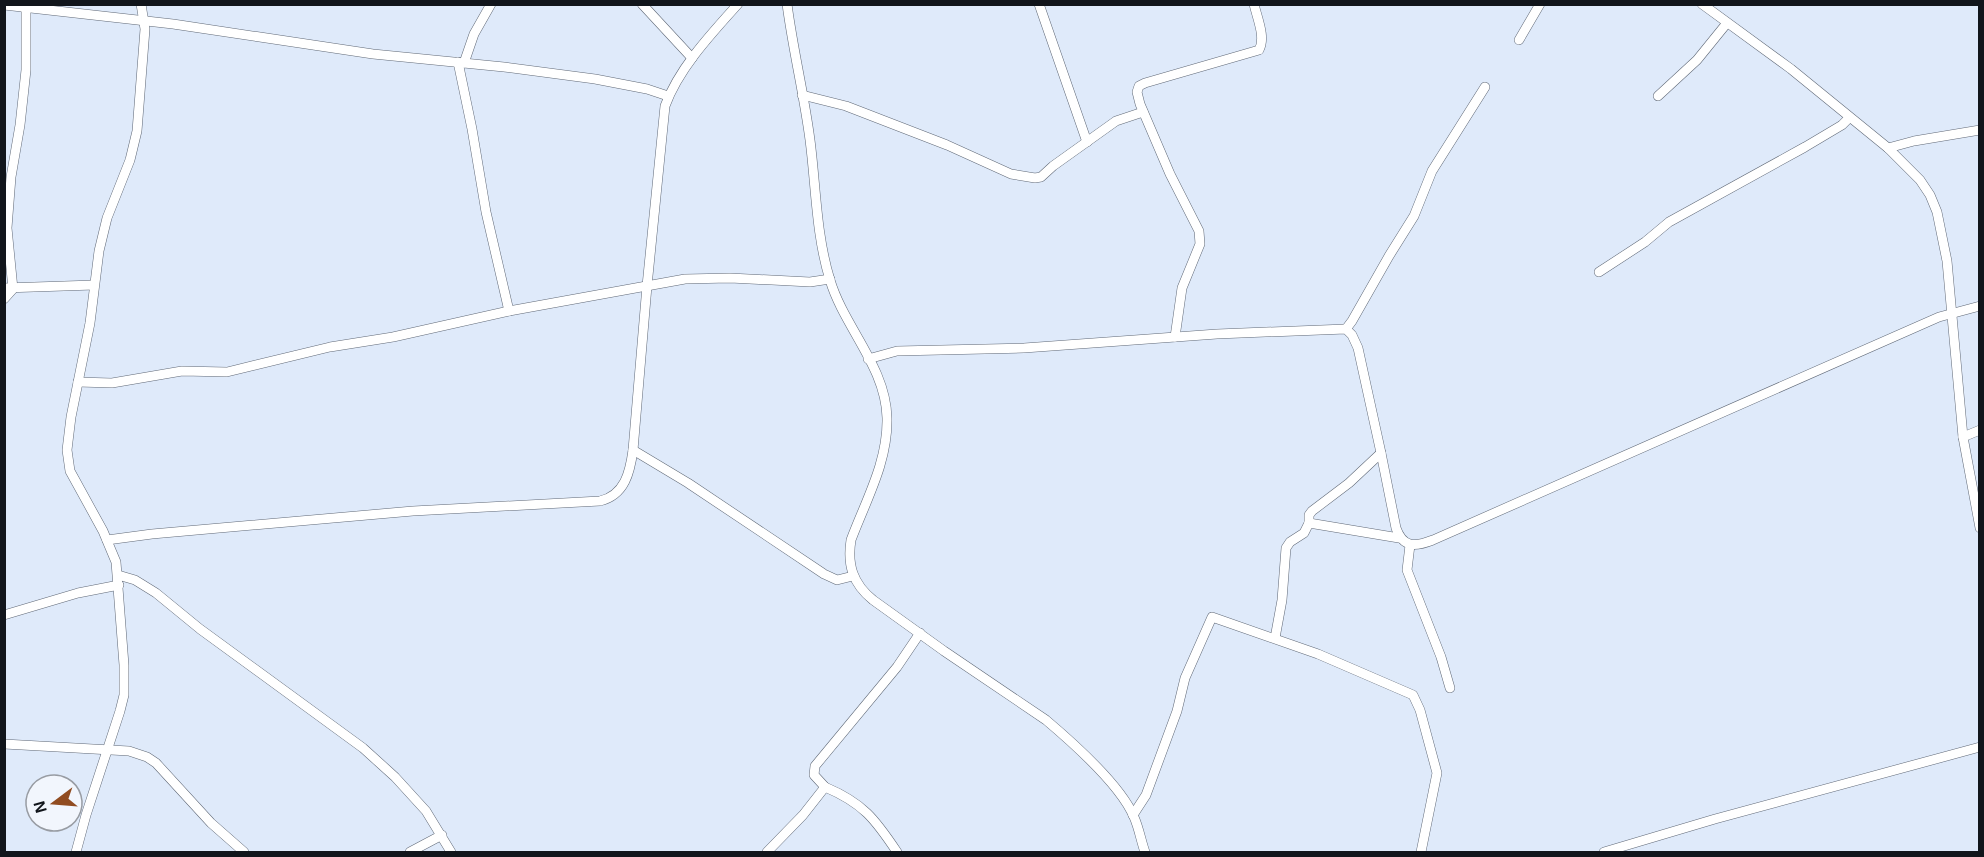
<svg xmlns="http://www.w3.org/2000/svg" width="1984" height="857" font-family="Arial,sans-serif">
<style>
.lines{fill:none;stroke-linecap:round;stroke-linejoin:round}
.minor-casing{stroke:#606977;stroke-width:10}
.minor{stroke:#fff;stroke-width:9}
</style>
<rect width="100%" height="100%" fill="#dfeafa"/>
<g class="lines">
<!-- minor casing -->
<g class="minor-casing">
<g id="minor">
<path d="M642 4 692 58"/>
<path d="M787 4C793 50 804 94 810 140 816 186 816 235 830 280 844 327 886 367 887 418 888 462 866 500 851 540 847 565 853 584 873 600L944 651 1046 720C1072 742 1121 786 1134 817 1139 828 1141 841 1145 852"/>
<path d="M1039 4 1087 142"/>
<path d="M1702 4 1791 69 1888 148 1920 180 1930 195 1937 212 1947 261 1963 437 1980 528"/>
<path d="M4 5 173 24 373 54 504 67 595 79 647 89 668 96"/>
<path d="M1519 40 1540 4"/>
<path d="M458 62 472 129 486 212 509 311"/>
<path d="M464 63 474 34 491 4"/>
<path d="M802 95 846 106 947 145 1011 174 1035 178 1041 177 1053 166 1116 121 1143 112"/>
<path d="M1658 96 1697 60 1727 23"/>
<path d="M1888 148 1914 141 1980 130"/>
<path d="M1599 272 1645 242 1669 222 1805 147 1842 125 1849 118"/>
<path d="M4 288 94 285"/>
<path d="M4 299 13 289 7 228 11 177 20 125 26 70V8"/>
<path d="M1346 329 1352 321 1389 256 1414 216 1432 171 1485 87"/>
<path d="M1175 337 1182 288 1200 244 1199 231 1170 174 1140 104 1137 92 1139 86 1145 83 1259 50C1266 37 1257 18 1254 4"/>
<path d="M868 359 897 351 1024 348 1217 334 1346 329 1352 335 1358 348 1381 453 1396 528C1403 548 1415 547 1433 540L1939 317 1980 306"/>
<path d="M78 382 112 383 182 371 227 372 330 347 393 337 509 311 685 279 730 278 810 282 830 279"/>
<path d="M1963 437 1980 430"/>
<path d="M633 450 688 483 824 574 837 580 853 576"/>
<path d="M1309 523V515L1312 511 1349 483 1381 453"/>
<path d="M107 540 152 534 413 511 600 501C625 495 630 472 633 450L647 286 665 106C679 68 711 34 738 4"/>
<path d="M1410 545 1407 570 1441 657 1450 688"/>
<path d="M118 575 135 580 156 593 200 629 363 748 395 777 426 811 451 852"/>
<path d="M4 615 78 593 119 585"/>
<path d="M1275 638 1282 600 1286 548 1290 542 1304 533 1309 523 1399 538"/>
<path d="M4 744 129 751 147 757 156 763 211 823 244 852"/>
<path d="M825 787C863 803 875 819 897 852"/>
<path d="M1133 815 1146 795 1177 711 1185 678 1212 617 1318 654 1413 695 1420 710 1437 773 1421 852"/>
<path d="M76 852 86 815 120 711 124 695V665L116 562 103 531 70 471 67 450 71 417 90 323 99 251 107 218 130 160 137 131 145 29 141 4"/>
<path d="M410 852 442 835"/>
<path d="M767 852 803 815 825 787 814 775 815 766 897 667 920 633"/>
<path d="M1604 852 1715 819 1980 747"/>
</g>
</g>
<!-- minor -->
<use href="#minor" class="minor"/>
</g>
<!-- border -->
<rect width="1984" height="857" fill="none" stroke="#11151b" stroke-width="12"/>
<!-- north arrow -->
<g transform="translate(54 803) rotate(254)"><circle r="28" fill="#f2f6fd" stroke="#989ca3" stroke-width="1.5"/>
<path d="M0-4.5L10 22L0 15L-10 22Z" fill="#914c21"/>
<text y="-9" font-size="16" font-weight="bold" text-anchor="middle" fill="#11151b">N</text>
</g>
</svg>
